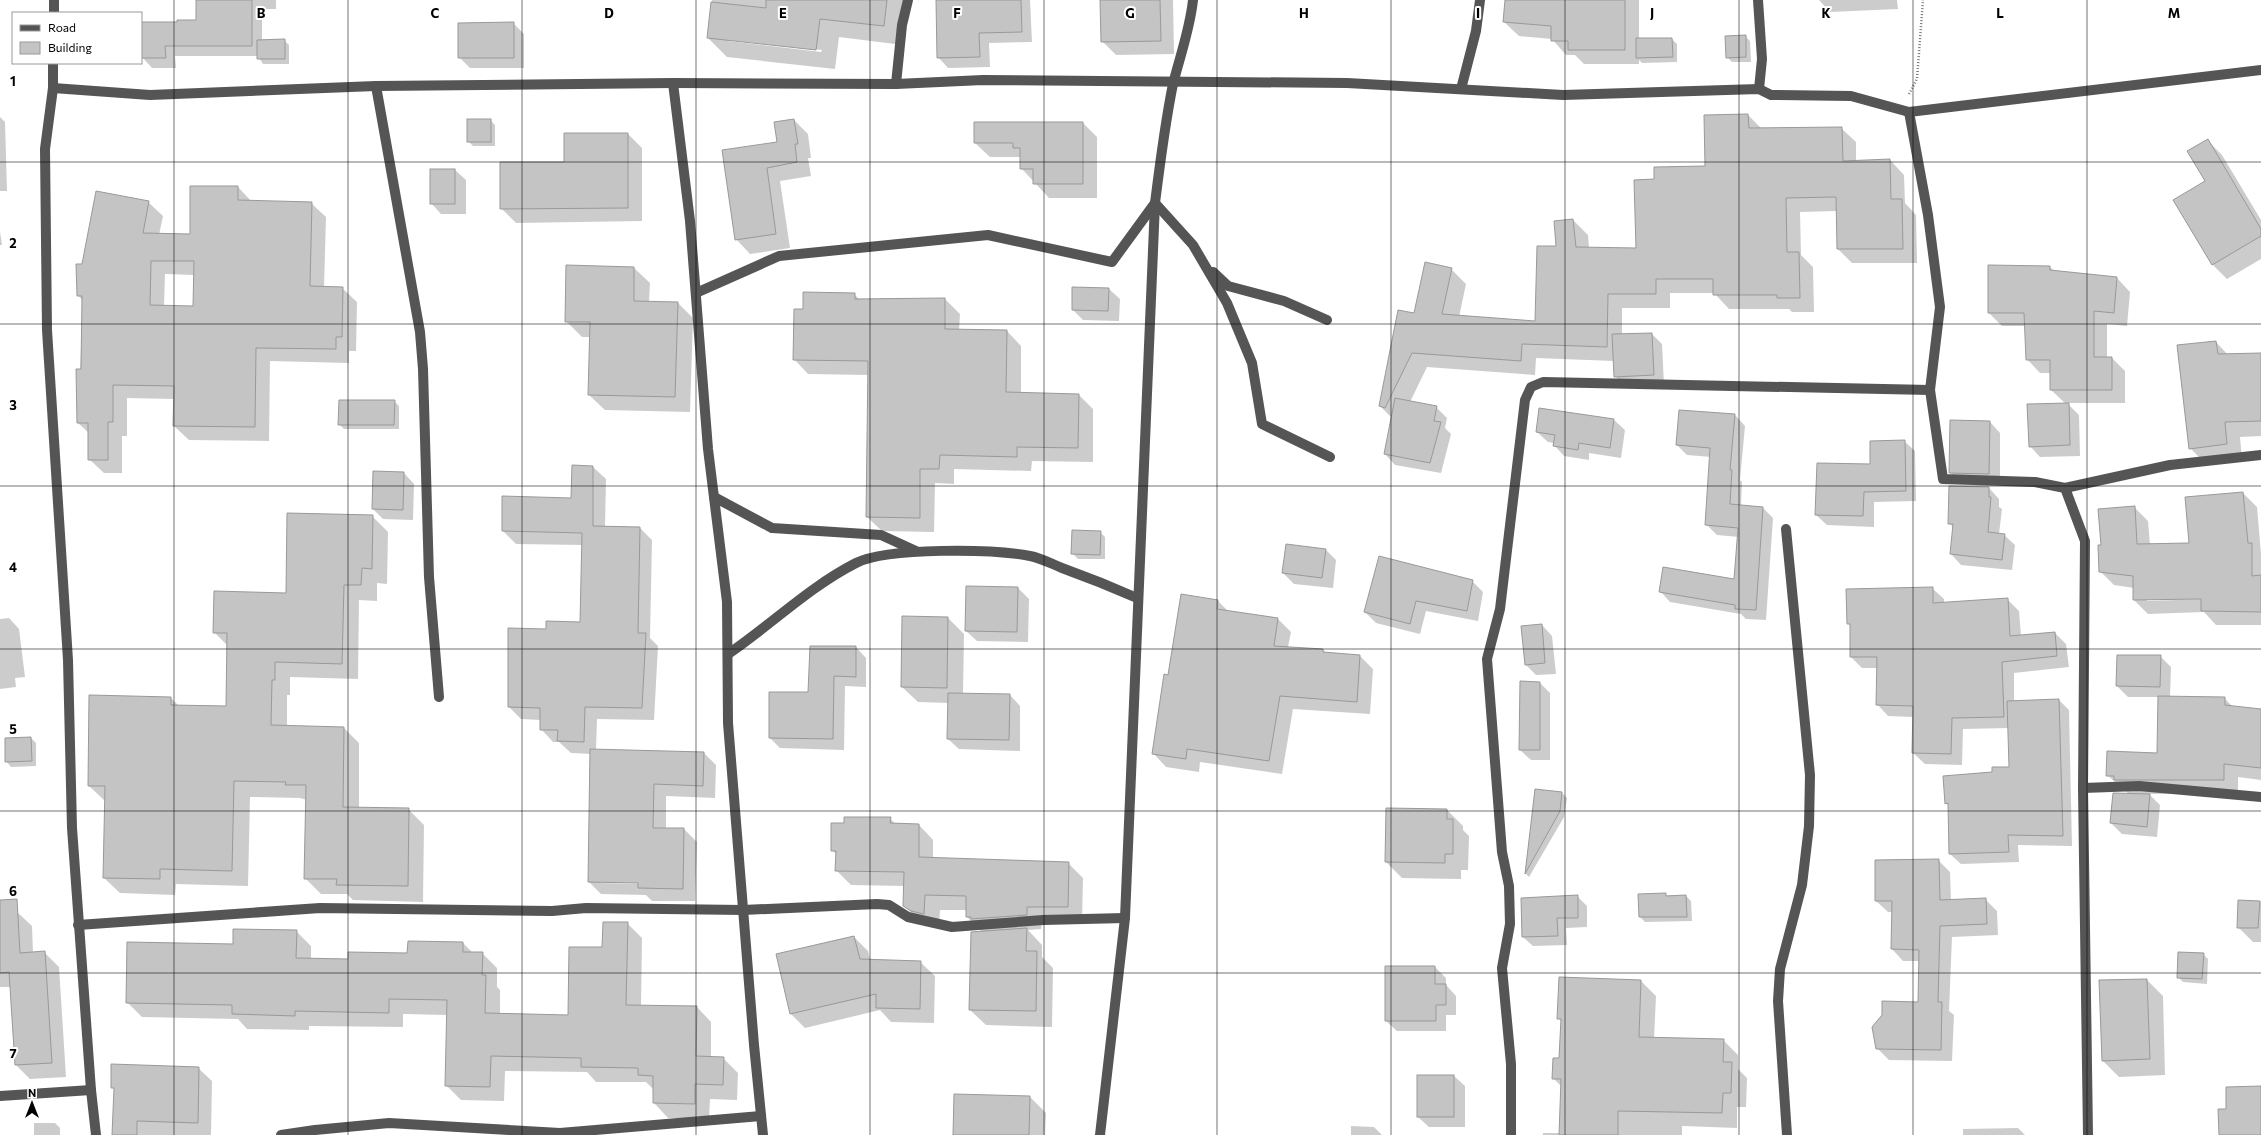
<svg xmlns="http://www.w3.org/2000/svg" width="2261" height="1135" font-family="Commissioner,sans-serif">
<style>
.shadow{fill:#0003;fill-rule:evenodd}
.building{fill:#c4c4c4;stroke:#999;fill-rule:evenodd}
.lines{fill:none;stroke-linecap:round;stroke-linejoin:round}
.path{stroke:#777;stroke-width:2.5;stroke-dasharray:1 2;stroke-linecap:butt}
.minor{stroke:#555;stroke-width:10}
.grid{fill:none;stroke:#000;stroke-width:1;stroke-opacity:0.55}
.grid-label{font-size:13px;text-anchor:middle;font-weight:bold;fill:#000;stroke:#fff;stroke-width:4;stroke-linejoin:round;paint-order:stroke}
</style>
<rect width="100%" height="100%" fill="#fff"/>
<!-- shadow -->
<g class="shadow">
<path d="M197 0H306H276V9H262V41L284 40 289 45V64H263L258 56H175L176 68H152L142 57 178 23 197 21Z"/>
<path d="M712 0H909L903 45 839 37 835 69 727 57 708 38ZM728 39 822 50 821 52 728 41Z"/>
<path d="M937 0H1030L1032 42 989 43 990 67 948 68 938 57Z"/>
<path d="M1101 0H1173L1174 54 1116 55 1102 41Z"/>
<path d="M1506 0H1639V39H1672L1677 44V62L1642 63 1639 60V64H1584L1575 55H1566L1552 39 1519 36 1504 22Z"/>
<path d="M1819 0H1897L1898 9 1830 12Z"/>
<path d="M513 23 524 34V68H470L459 57Z"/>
<path d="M1745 36 1750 41 1751 62H1732L1727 57Z"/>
<path d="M1748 115 1761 128H1841L1856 142V161L1890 160 1904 175 1905 203 1916 215 1917 263H1852L1838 249 1837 211 1800 212 1801 255 1813 267 1814 312H1792L1789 309H1729L1714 293H1670V308H1622V335L1652 334 1662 344 1664 385 1625 387 1615 376 1614 361 1536 358 1535 375 1427 367 1410 402 1436 407 1447 418 1445 428 1451 434 1441 473 1395 465 1385 454 1392 418 1380 406 1415 314 1451 269 1466 284 1459 317 1536 322 1557 247 1573 220 1588 235 1589 248 1637 249 1655 180 1706 167Z"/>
<path d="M0 117 5 122 7 191H0Z"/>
<path d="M490 120 495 125V146H473L468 141Z"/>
<path d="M794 120 808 134 811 158H808L811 176 780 181 790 248 750 254 736 239 723 151 778 143Z"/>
<path d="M1082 122 1097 137V198H1049L1022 169V157H990L975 143Z"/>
<path d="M628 134 642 148V221L516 223 501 208 565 163Z"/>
<path d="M2207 140 2222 155 2261 220V259L2227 279 2213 265 2174 201 2207 182Z"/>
<path d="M431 170H455L466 180V214H441L431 203Z"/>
<path d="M238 187 252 202 311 203 326 217 324 288H342L357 302 356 351H349V363L270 361 269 441 189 440 174 426 175 399 127 398V436H122V473H104L89 459V433L78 423 83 301 78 295 83 265 148 202 163 216 159 235H191ZM165 274 194 275V307L164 306Z"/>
<path d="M0 232 2 245H0Z"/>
<path d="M567 266 634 268 650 283 649 302 678 303 693 318 690 412 605 410 589 395 591 337H582L566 321Z"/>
<path d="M2050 267 2054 271 2117 278 2130 292 2127 326 2107 324V358H2112L2125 371V403H2067L2079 415 2080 456 2040 457 2030 446 2066 404 2051 390V373H2040L2027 359 2026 326H2002L1989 313Z"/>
<path d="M1109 289 1120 299 1119 321 1083 320 1073 310Z"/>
<path d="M854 294 860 300 945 299 960 314 959 330 1007 331 1021 346V394L1079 395 1093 409V462L1032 461 1031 471 954 469V484L935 483 934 532 882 531 867 517 869 375 808 374 794 359 804 310Z"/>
<path d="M2216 342 2228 355 2261 354V436L2240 437 2242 459 2205 463 2190 448Z"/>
<path d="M394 401 399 406V429H344L339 424Z"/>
<path d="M1540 409 1614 420 1625 430 1621 458 1589 453V460L1564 456 1554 445V443L1548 442 1537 432Z"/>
<path d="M1735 415 1745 426 1740 480 1742 482 1741 506 1763 508 1773 518 1766 620 1746 619 1741 614 1670 602 1660 591 1735 581 1739 537 1717 535 1707 525 1711 457 1687 455 1677 445Z"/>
<path d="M1990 422 2000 433V484L1960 483 1950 472Z"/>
<path d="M1904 441 1915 451 1916 501 1874 502V527L1827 525 1816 515 1871 465Z"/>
<path d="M573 466 593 467 606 479 605 527 640 528 652 540 650 638 658 646 654 720 597 719 596 750 704 753 716 765 715 798 666 796V829H684L697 842 695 901H652L646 895 601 894 589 882 591 754 571 753 559 742H553L541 729V720L521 719 509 707 547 630 581 623 583 545 516 544 503 531V497L572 499ZM600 881 643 882V884L600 883Z"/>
<path d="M404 473 414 484 413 520 383 519 373 509Z"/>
<path d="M1989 488 1999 499V507L2002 509 1999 534 2004 535 2015 545 2012 570 1961 565 1951 554 1954 528 1949 523Z"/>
<path d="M2243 493 2257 507 2261 554V625H2216L2204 612 2148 614 2134 600V588L2114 585 2100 571 2102 546 2134 507 2148 521 2150 545 2191 544ZM2206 597V599L2147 601V599Z"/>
<path d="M372 516 388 532 387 584 377 583V601L359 600 358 679 290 677V695H287V727L344 728 359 743V808L408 809 424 825 423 902 353 900 347 894H321L305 878 307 800 300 798 250 797 248 886 176 884 175 895 120 893 104 878 105 801 89 786 171 698 179 706 226 707 228 646 214 632 287 594Z"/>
<path d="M1100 532 1105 537V559H1078L1072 553Z"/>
<path d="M1326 550 1336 560 1333 588 1294 584 1283 573Z"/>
<path d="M1472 581 1483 592 1478 621 1426 611 1420 634 1376 623 1365 612Z"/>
<path d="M1018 588 1029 599 1028 642 977 641 966 631Z"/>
<path d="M1932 588 1944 599V603L2007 599 2019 611 2021 636 2055 633 2066 644 2069 667 2014 673V701L2059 700 2069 710 2072 846 2018 845 2019 862 1961 864 1950 854 1949 806 1946 803 1993 772 2010 768 2009 728 1963 729 1962 765 1925 764 1913 753 1914 717 1888 716 1877 704 1878 668H1862L1851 657V626L1848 623Z"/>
<path d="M1181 596 1218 601 1228 611 1278 619 1291 632 1288 647 1323 650 1327 654 1360 656 1373 669 1370 714 1293 709 1282 774 1200 762 1199 772 1166 767 1153 753 1169 676Z"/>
<path d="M903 617 948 618 964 634 963 694 1010 695 1020 706V751L959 749 948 739 949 703 918 702 902 687Z"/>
<path d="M9 618 19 629 25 677 15 678 16 687 0 689V619Z"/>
<path d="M1542 625 1552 636 1556 674 1536 675 1526 665Z"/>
<path d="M856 647 866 658V687L845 686 844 750 780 748 770 738Z"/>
<path d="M2118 656H2160L2171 667 2170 697 2224 698 2233 707 2261 710V780L2238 777V793L2149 794 2160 805 2157 837 2122 834 2111 823 2129 794 2107 775 2158 754 2159 697H2128L2117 686Z"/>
<path d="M1540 683 1550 693V760H1531L1520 750Z"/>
<path d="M31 738 36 743V766L11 767 6 761Z"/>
<path d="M1536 790 1562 793 1567 798 1564 817 1529 877 1525 873Z"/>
<path d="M1447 810 1463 826V830L1469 836 1468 870H1461V879L1402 878 1386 862Z"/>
<path d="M890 818 896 825H919L933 840V859L1068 863 1083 878 1082 922 1042 921 1041 929 1028 930 1042 945V957L1053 968 1052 1027 986 1025 970 1010 982 932 967 917V910H940L939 928 919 920 904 906 905 886 851 885 836 870 837 855 832 850 845 824Z"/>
<path d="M1938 860 1950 872 1951 901 1985 899 1997 911 1998 935 1952 937 1949 1011 1954 1015 1952 1061 1889 1060 1877 1048 1919 1003V961H1903L1892 949 1893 912H1888L1876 901Z"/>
<path d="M1639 895 1686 896 1691 901 1692 921 1645 922 1640 917Z"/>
<path d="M1577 896 1587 906V927L1566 928 1567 945 1533 946 1523 937Z"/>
<path d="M2239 901 2261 902V942H2253L2238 927Z"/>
<path d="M17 912 32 926 33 953 44 952 59 967 66 1077 30 1079 16 1065 11 987H0V913Z"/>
<path d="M627 923 642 938 641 1006 697 1007 711 1022V1058H723L738 1073 737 1100 710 1099 709 1119 668 1118 654 1103V1090L646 1082H596L587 1072 505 1071 504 1101 461 1100 446 1085 447 1015 403 1014V1027L309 1026V1030L247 1029 238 1019 142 1017 127 1002 234 945 296 931 311 946V959L349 960 408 954 463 943 473 953H482L497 968V987L500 990V1014L569 1016 603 948Z"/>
<path d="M854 937 868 951 870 960 920 962 935 976 934 1023 891 1022 880 1010 805 1028 791 1014Z"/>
<path d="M2203 954 2208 959 2207 984 2183 982 2178 977Z"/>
<path d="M1386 967H1435L1446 978V985L1456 996V1015H1446V1031H1397L1386 1021Z"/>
<path d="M2147 980 2163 996 2165 1075 2119 1077 2103 1061Z"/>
<path d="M1641 981 1656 996 1654 1039 1723 1040 1738 1055V1069L1747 1078 1746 1107H1737V1128L1682 1126V1135H1543V1133H1560L1562 1087 1553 1078 1560 1059 1562 1022 1558 1018Z"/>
<path d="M198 1068 212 1081 211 1135H113L115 1090 112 1087Z"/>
<path d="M1418 1076H1454L1465 1086V1127H1429L1418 1117Z"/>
<path d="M955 1095 1030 1097 1046 1113 1045 1135H954Z"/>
<path d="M34 1123H55L60 1128V1135H34Z"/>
<path d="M1351 1126 1374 1127 1382 1135H1351Z"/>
<path d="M2018 1128 2025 1135H1963V1129Z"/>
</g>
<!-- building -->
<g class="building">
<path d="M196 0H252V46H165L166 58H141V22H177V20H196Z"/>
<path d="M766 0H887L884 26 820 19 816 50 707 38 711 2 766 8Z"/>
<path d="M936 0H1021L1022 32 979 33 980 57 937 58Z"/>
<path d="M1100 0H1160L1161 41 1101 42Z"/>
<path d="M1505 0H1625V50H1568V41H1551V26L1503 22Z"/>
<path d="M514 22V58H458V23Z"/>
<path d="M1746 35V57L1726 58 1725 36Z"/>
<path d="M1636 38H1672L1673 57 1636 58Z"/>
<path d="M285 39V59H257V40Z"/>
<path d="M1748 114 1749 128 1842 127 1843 161 1890 159 1891 199H1902L1903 249H1837L1836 197 1786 198 1787 252H1799L1800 298H1777V295H1713V279H1656V294H1608L1607 347 1522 344 1521 361 1412 353 1385 408 1379 406 1398 310 1414 313 1425 262 1452 268 1442 314 1535 321 1537 246H1556L1554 221 1573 219 1576 247 1636 248 1634 180 1654 179V167L1705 166 1704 115Z"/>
<rect x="467" y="119" width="24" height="23"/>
<path d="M794 119 798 144H795L797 162 767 168 776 234 735 240 722 150 777 142 774 122Z"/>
<path d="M974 122H1083V184H1033V169H1020V148H1013V143H974Z"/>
<path d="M564 133H628V208L500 209V162H564Z"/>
<path d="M2208 139 2261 229V236L2212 265 2173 200 2205 181 2187 151Z"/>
<rect x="430" y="169" width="25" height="35"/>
<path d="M190 186H238V200L312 202 310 286 343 287 342 337H336V349L256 348 255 427 173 426 174 386 113 385V422H108V460H88V423H77L76 369H81L82 296H77L76 264H82L96 191 149 201 143 233 190 234ZM151 261H194L193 306 150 305Z"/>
<path d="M566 265 634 267V301L678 302 675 397 588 395 590 322H565Z"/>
<path d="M1988 265 2050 266V270L2117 277 2114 313 2094 311V357H2112V390H2050V360H2026L2024 313H1988Z"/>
<path d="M1072 287 1109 288 1108 311 1072 310Z"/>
<path d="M803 292 855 293V299L945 298V329L1007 330 1006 392 1079 394 1078 448 1017 447V457L940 455 939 469H920V518L866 517 868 361 793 360 794 309H803Z"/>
<path d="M1652 333 1654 375 1614 377 1612 334Z"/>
<path d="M2216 341 2218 354 2261 353V421L2225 422 2227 444 2189 449 2177 345Z"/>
<path d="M1395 398 1437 406 1434 421 1441 422 1430 463 1384 454Z"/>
<path d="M339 400H395L394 425H338Z"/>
<path d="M2069 403 2070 445 2029 447 2027 404Z"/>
<path d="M1539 408 1614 419 1610 448 1579 443 1578 450 1553 446 1555 435 1536 432Z"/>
<path d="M1679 410 1735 414 1730 470H1732L1730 504 1763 507 1756 610 1735 609V605L1659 592 1663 567 1734 579 1738 528 1705 525 1710 448 1676 445Z"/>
<path d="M1950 420 1990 421 1989 474 1949 473Z"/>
<path d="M1905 440 1906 491 1864 492 1863 516 1815 515 1817 463 1870 464V441Z"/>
<path d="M572 465 593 466V526L640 527 638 633H646L642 708 585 707 584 742 557 741 558 730H540V708L508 707V628L546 629V621L580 622 582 533 502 531V496L571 498Z"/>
<path d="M373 471 404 472 403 510 372 509Z"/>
<path d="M1949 486 1989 487V497H1991L1988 532 2005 534 2002 560 1950 554 1953 524H1948Z"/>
<path d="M2243 492 2248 543H2252V576L2261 575V612L2201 611V599L2133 600V576L2099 572 2098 545H2101L2098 509 2135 506 2137 544 2189 543 2185 497Z"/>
<path d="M287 513 373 515 372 569 362 568 361 585H344L342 664 275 662V680H272L271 725 344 727 343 807 409 808 408 886 336 885 337 879H304L306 785H285L286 782 234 781 232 871 160 869V879L103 878 105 786H88L89 695 171 697V705L226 706 227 633H213L214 591 286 593Z"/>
<path d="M1072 530 1101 531 1100 555 1071 554Z"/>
<path d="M1286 544 1326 549 1322 578 1282 573Z"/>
<path d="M1379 556 1473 580 1467 611 1416 601 1410 624 1364 612Z"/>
<path d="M966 586 1018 587 1017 632 965 631Z"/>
<path d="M1933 587V603L2008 598 2010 636 2055 632 2057 656 2002 662 2004 717 1952 718 1951 754 1912 753 1913 706 1876 705 1877 657H1850V624H1847L1846 589Z"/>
<path d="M1181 594 1218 600 1217 609 1278 618 1274 646 1323 649V652L1360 655 1357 702 1280 696 1269 761 1187 749 1186 759 1152 754 1164 674 1168 675Z"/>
<path d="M902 616 948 617 947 688 901 687Z"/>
<path d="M1542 624 1545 663 1525 665 1521 626Z"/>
<path d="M810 646H856V677L834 676 833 739 769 738V692H808Z"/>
<path d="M2117 655H2161L2160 687 2116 686Z"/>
<path d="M1520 681 1540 682V750H1519Z"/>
<path d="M948 693 1010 694 1009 740 947 739Z"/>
<path d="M2158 696 2225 697V705L2261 709V768L2224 764V780H2114V776H2106L2107 751 2157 753Z"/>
<path d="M2059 699 2063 836 2008 835 2009 852 1949 854 1948 803 1945 804 1943 776 1992 772V767H2009L2007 701Z"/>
<path d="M31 737 32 761 5 762V738Z"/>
<path d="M590 749 704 752 703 786 654 784 653 828H684L683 889 638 888V883L588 882Z"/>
<path d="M1535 789 1562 792 1560 811 1525 874Z"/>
<path d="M2113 793 2150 794 2147 827 2110 823Z"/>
<path d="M1386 808 1447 809V819H1453V854H1445V863L1385 862Z"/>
<path d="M844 817H891L890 823 919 824V857L1069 862 1068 907H1027V915L971 919V917H966V896L925 895 924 914 911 911 903 906 904 872 835 871 836 851H831V823H844Z"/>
<path d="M1939 859 1940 900 1986 898 1987 924 1940 926 1938 1002H1942L1941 1050 1876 1049 1872 1027 1882 1015V1001L1918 1002 1919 950 1891 949 1892 901H1875V860Z"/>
<path d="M1666 893V896L1686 895 1687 917H1639L1638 894Z"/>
<path d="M1578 895V918H1557L1558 936 1522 937 1521 898Z"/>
<path d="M17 899 20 953 45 951 52 1063 15 1065 9 972 0 973V900Z"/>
<path d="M2238 900 2260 901 2258 928H2237Z"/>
<path d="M603 922H628L626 1005 697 1006 696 1056 724 1057 723 1085 695 1084V1104L653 1103V1076L638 1075V1068L581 1067V1058L491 1056 490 1087 445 1086 447 1000 389 999V1013L295 1011V1016L232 1014V1005L126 1003 127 942 233 944V929L297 930 296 958 348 959V952L407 953 408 941 463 942V952H483L482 975H486L485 1013 568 1015 569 947H602Z"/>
<path d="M1027 928 1026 951H1037L1036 1011 969 1010 971 932Z"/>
<path d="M854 936 860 959 921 961 920 1009 876 1008V994L790 1014 776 954Z"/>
<path d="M2178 952 2204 953 2202 979 2177 978Z"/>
<path d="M1385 966H1435V984H1446V1005H1436V1021H1385Z"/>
<path d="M1559 977 1641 980 1639 1037 1724 1039 1723 1062H1732L1731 1093H1723L1722 1113 1618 1111V1135H1559L1561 1079H1552L1553 1058H1559L1561 1019H1557Z"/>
<path d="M2147 979 2150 1059 2102 1061 2099 980Z"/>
<path d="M111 1064 199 1067 198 1123 137 1121V1135H112L114 1088H111Z"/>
<rect x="1417" y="1075" width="37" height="42"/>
<path d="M2261 1086V1135H2219L2218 1109H2226V1087Z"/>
<path d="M954 1094 1030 1096 1029 1135H953Z"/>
</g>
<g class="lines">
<!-- path -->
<path class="path" d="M1909 94 1917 79 1923 0"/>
<!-- minor -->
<g class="minor">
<path d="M1758 0 1762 59 1759 89"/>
<path d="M54 13V0"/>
<path d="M53 63V88L45 149 47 330 68 660 72 828 91 1090 96 1135"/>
<path d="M673 83 690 221 708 449 727 602 728 723 754 1045 763 1135"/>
<path d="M896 84 902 25 908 0"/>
<path d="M376 86 420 332 423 369 429 577 439 697"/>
<path d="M53 88 150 95 376 86 673 83 896 84 983 80 1347 83 1563 95 1759 89 1771 95 1851 96 1909 112 2261 70"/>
<path d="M1461 89 1476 31 1480 0"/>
<path d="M1213 272 1228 286 1284 301 1327 320"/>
<path d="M696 293 779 256 988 235 1112 262 1155 203 1193 245 1227 303 1252 363 1262 424 1330 457"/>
<path d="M1930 390 1943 479 2035 482 2065 488 2085 541 2083 788 2088 1135"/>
<path d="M2065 488 2170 465 2261 455"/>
<path d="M714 497 772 528 881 535 916 551"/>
<path d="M1786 529 1810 775 1809 826 1802 885 1780 969 1778 1001 1787 1135"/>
<path d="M728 654C772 624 809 587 856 563 888 547 994 549 1030 556 1041 558 1052 564 1062 568 1087 577 1112 587 1137 598"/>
<path d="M2083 788 2139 786 2261 797"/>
<path d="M78 925 320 908 552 911 586 908 743 910 877 904 889 905 908 917 952 927 1043 920 1125 918"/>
<path d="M0 1096 91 1090"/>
<path d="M281 1135 315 1130 389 1123 560 1133 761 1116"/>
<path d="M1100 1135 1125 918 1155 203C1160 163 1165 123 1173 84 1180 56 1190 29 1193 0"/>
<path d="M1511 1135V1064L1502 968 1510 924 1509 886 1502 852 1487 659 1500 609 1525 400 1531 387 1543 382 1930 390 1940 307 1928 215 1909 112"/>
</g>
</g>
<!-- grid -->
<path class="grid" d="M174 0V1135M348 0V1135M522 0V1135M696 0V1135M870 0V1135M1044 0V1135M1217 0V1135M1391 0V1135M1565 0V1135M1739 0V1135M1913 0V1135M2087 0V1135M0 162H2261M0 324H2261M0 486H2261M0 649H2261M0 811H2261M0 973H2261"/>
<g class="grid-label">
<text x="261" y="18">B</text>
<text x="435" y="18">C</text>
<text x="609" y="18">D</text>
<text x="783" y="18">E</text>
<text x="957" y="18">F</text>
<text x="1130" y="18">G</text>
<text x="1304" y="18">H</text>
<text x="1478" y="18">I</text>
<text x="1652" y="18">J</text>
<text x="1826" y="18">K</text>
<text x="2000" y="18">L</text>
<text x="2174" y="18">M</text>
<text x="13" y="86">1</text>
<text x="13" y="248">2</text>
<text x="13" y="410">3</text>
<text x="13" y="572">4</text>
<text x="13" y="734">5</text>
<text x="13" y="896">6</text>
<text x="13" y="1058">7</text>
</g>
<!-- legend -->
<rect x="12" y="12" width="130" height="52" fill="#ffffff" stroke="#999999"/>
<rect x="20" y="25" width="20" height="6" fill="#555555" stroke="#999999"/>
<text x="48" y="32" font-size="12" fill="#000000">Road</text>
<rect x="20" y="42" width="20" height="12" fill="#c4c4c4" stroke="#999999"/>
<text x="48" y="52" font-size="12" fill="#000000">Building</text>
<!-- north arrow -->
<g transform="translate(32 1103)" stroke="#ffffff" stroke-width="3" paint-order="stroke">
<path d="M0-3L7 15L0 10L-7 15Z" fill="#000000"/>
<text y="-6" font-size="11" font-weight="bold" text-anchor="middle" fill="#000000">N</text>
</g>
</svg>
